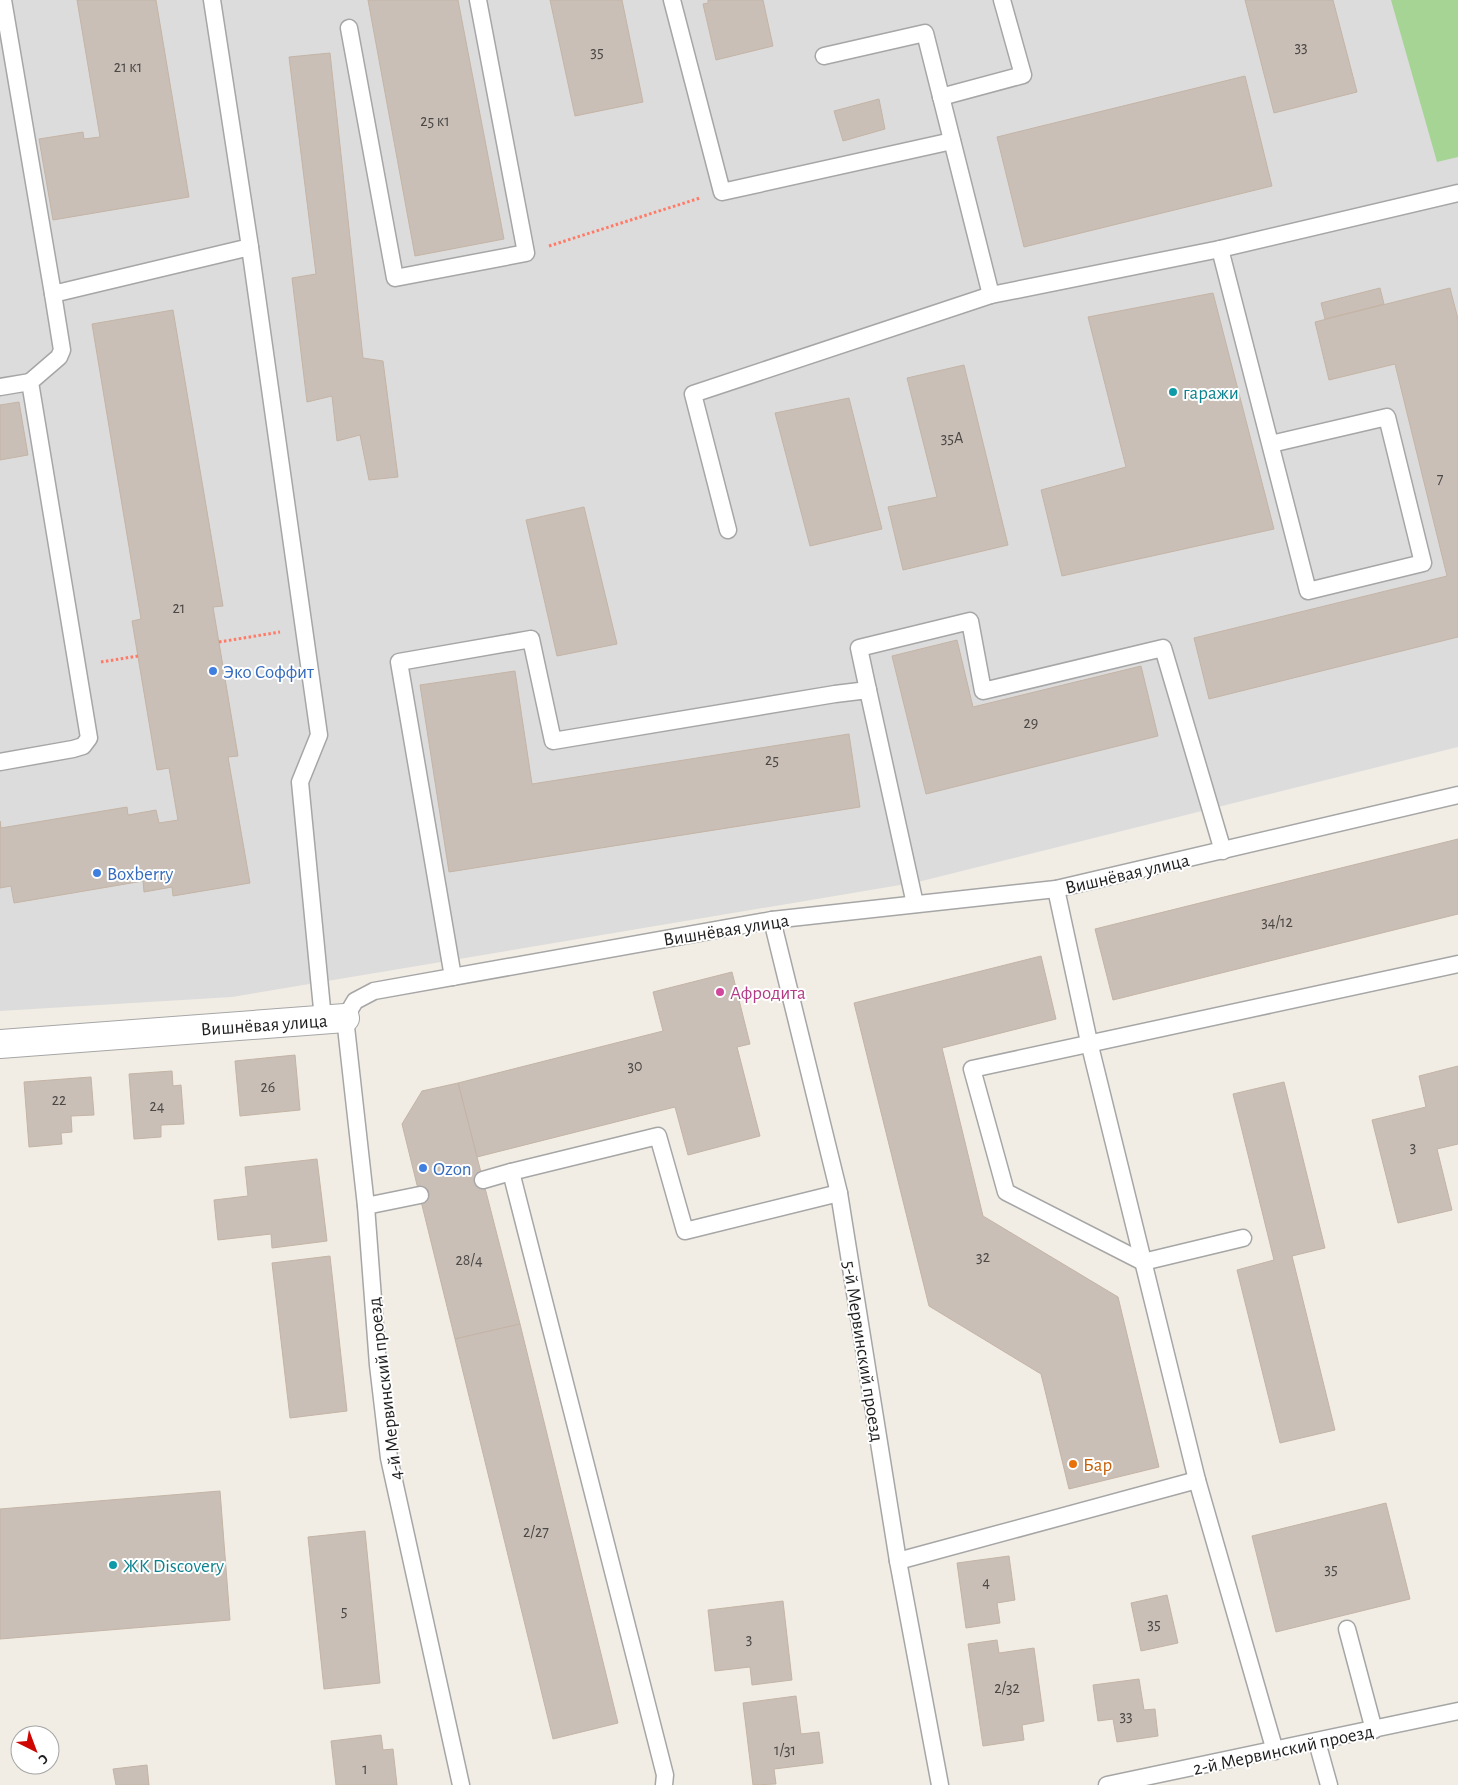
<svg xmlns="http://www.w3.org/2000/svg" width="1458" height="1785" font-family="'Alegreya Sans',sans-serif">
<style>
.residential{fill:#dddcdc}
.forest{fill:#a6d495}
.building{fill:#c9bfb7;stroke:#c4b4a5}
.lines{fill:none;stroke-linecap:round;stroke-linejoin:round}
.service-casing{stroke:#a6a6a6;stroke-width:19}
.minor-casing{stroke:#a6a6a6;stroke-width:30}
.path{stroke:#ff7b67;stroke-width:3;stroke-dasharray:2.5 2.5;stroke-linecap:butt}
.service{stroke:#fff;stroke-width:16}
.minor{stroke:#fff;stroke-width:28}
.culture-dot{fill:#0f9aa8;stroke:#fff;stroke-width:2}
.shop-dot{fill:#3f7fe0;stroke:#fff;stroke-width:2}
.hotel-dot{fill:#d1479c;stroke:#fff;stroke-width:2}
.food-dot{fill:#e8710a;stroke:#fff;stroke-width:2}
.labels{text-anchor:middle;stroke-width:4;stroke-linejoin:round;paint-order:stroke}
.number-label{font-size:16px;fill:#4a4745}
.culture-label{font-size:19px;fill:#0d838f;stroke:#fff;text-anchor:start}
.shop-label{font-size:19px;fill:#366cbe;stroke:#fff;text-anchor:start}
.street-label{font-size:19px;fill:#1f1f1f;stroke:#fff}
.hotel-label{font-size:19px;fill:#b23c85;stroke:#fff;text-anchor:start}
.food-label{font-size:19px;fill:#c56008;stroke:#fff;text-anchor:start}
</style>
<rect width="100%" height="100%" fill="#f1ede4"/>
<!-- residential -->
<path class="residential" d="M0 0H1458V747L918 882 232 997 0 1011Z"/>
<!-- forest -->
<path class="forest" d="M1391 0H1458V157L1437 162Z"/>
<!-- building -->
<g class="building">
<path d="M77 0H156L189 197 53 220 39 139 83 132 84 139 100 137Z"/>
<path d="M368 0H458L504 239 415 256Z"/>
<path d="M550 0H622L643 102 575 116Z"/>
<path d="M708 0H763L773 46 716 60 703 4 708 3Z"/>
<path d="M1245 0H1333L1357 92 1274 113Z"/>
<path d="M330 53 363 358 383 361 398 477 369 480 360 435 337 441 332 396 307 402 292 278 316 274 289 57Z"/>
<path d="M1245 76 1272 186 1024 247 997 137Z"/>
<path d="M879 99 885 129 843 141 834 111Z"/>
<path d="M1380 288 1384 304 1325 319 1321 303Z"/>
<path d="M1450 288 1458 319V637L1209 699 1194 638 1447 576 1395 364 1329 380 1315 322Z"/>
<path d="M1213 293 1274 529 1062 576 1041 490 1126 467 1088 317Z"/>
<path d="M173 310 223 606 213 607 238 756 228 757 250 883 173 896 172 887 144 892 143 881 14 903 11 886 0 888V821L1 828 127 807 128 815 156 810 159 823 178 820 169 768 157 770 132 621 141 619 92 324Z"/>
<path d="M964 365 1008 545 903 570 888 507 937 497 907 378Z"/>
<path d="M849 398 882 529 810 546 775 413Z"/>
<path d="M19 402 28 455 0 460V405Z"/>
<path d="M584 507 617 644 557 656 526 520Z"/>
<path d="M957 640 973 707 1141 666 1158 736 926 794 892 656Z"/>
<path d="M515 671 532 784 849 734 860 807 449 872 420 685Z"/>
<path d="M1458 839V914L1113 1000 1095 929Z"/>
<path d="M1041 956 1056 1019 942 1048 983 1216 1118 1297 1159 1467 1069 1489 1041 1374 929 1306 854 1003Z"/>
<path d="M732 972 750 1044 737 1047 760 1136 688 1155 675 1107 477 1157 458 1083 663 1031 653 992Z"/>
<path d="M295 1055 300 1110 240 1116 235 1061Z"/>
<path d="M1458 1066V1144L1437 1149 1452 1210 1398 1223 1372 1120 1426 1107 1419 1076Z"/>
<path d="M172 1071 173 1086 181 1085 184 1124 161 1125V1137L134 1139 129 1074Z"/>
<path d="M91 1077 94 1115 71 1116 72 1132 61 1133 62 1144 29 1147 24 1082Z"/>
<path d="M1284 1082 1325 1248 1292 1256 1335 1430 1280 1443 1237 1270 1274 1260 1233 1094Z"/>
<path d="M458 1083 520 1324 455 1339 402 1124 422 1091Z"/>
<path d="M317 1159 327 1241 272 1248 271 1234 218 1240 214 1200 248 1196 245 1167Z"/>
<path d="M330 1256 347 1411 290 1418 272 1263Z"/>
<path d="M520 1324 618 1723 553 1739 455 1339Z"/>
<path d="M220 1491 230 1620 0 1639V1509Z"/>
<path d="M1386 1503 1410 1599 1276 1632 1252 1536Z"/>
<path d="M365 1531 380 1683 324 1689 308 1537Z"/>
<path d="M1009 1556 1015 1600 997 1603 1000 1623 966 1628 957 1563Z"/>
<path d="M1167 1595 1178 1643 1141 1651 1131 1603Z"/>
<path d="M783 1601 792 1680 752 1685 750 1667 715 1671 708 1610Z"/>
<path d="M997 1640 999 1653 1034 1648 1044 1721 1022 1725 1024 1740 983 1746 968 1644Z"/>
<path d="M1139 1679 1144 1710 1155 1709 1158 1736 1117 1742 1113 1719 1098 1721 1093 1685Z"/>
<path d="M796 1696 801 1734 819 1732 823 1763 774 1769 776 1784 753 1785 743 1703Z"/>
<path d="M381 1735 383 1750 393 1749 397 1785H336L331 1741Z"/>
<path d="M147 1765 149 1785H116L113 1769Z"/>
</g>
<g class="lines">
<!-- service casing -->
<g class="service-casing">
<g id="service">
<path d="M3 0 53 294 250 247 212 0"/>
<path d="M672 0 722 192 952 141"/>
<path d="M349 28 395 278 526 253 478 0"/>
<path d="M824 56 925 33 991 295 1220 249"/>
<path d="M941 97 1023 75 1002 0"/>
<path d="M250 247 319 735 300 782 323 1019"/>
<path d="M0 387 30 382"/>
<path d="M1271 444 1387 417 1423 563 1308 591 1220 249 1458 193"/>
<path d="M728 530 693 394 991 295"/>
<path d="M868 690 859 648 970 621 983 691 1163 648 1223 851"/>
<path d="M0 762 73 749 83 746 89 738 30 382 59 357 62 350 53 294"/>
<path d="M1056 889 1089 1042 1197 1480 1275 1751"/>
<path d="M772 920 839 1193 898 1561 940 1785"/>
<path d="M453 977 399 662 531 639 553 741 835 694 868 690 915 904"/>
<path d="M483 1180 511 1172"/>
<path d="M366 1206 420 1195"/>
<path d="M1243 1238 1143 1262 1006 1192 972 1069 1458 964"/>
<path d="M898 1561 1197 1480"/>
<path d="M1347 1629 1374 1730"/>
<path d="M1317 1742 1329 1785"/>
<path d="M461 1785 389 1458 378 1365 366 1206 345 1018 355 1001 374 991 772 920 1056 889 1458 795"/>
<path d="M664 1785 665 1775 511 1172 658 1136 685 1231 839 1193"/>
<path d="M1107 1785 1458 1711"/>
</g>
</g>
<!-- minor casing -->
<g class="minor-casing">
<path id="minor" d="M0 1044 345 1018"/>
</g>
<!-- path -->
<g class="path">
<path d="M549 246 700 198"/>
<path d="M219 642 280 632"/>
<path d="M101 662 138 656"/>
</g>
<!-- service -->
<use href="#service" class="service"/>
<!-- minor -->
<use href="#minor" class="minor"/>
</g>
<!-- markers -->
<g class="culture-dot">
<circle cx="1173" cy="392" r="5"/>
<circle cx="113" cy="1565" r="5"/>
</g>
<g class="shop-dot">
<circle cx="213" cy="671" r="5"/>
<circle cx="97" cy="873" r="5"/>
<circle cx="423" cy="1168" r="5"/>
</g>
<circle class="hotel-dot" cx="720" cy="992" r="5"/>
<circle class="food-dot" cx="1073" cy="1464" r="5"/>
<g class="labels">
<!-- number labels -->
<g class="number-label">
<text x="1301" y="52">33</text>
<text x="597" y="57">35</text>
<text x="128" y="72">21 к1</text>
<text x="435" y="126">25 к1</text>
<text x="952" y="443">35А</text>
<text x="1440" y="484">7</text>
<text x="179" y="613">21</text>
<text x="1031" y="728">29</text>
<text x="772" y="765">25</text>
<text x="1277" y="927">34/12</text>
<text x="635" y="1071">30</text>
<text x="268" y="1092">26</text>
<text x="59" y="1105">22</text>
<text x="157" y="1111">24</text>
<text x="1413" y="1152">3</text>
<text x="983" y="1262">32</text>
<text x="469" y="1265">28/4</text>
<text x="536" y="1537">2/27</text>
<text x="1331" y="1574">35</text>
<text x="986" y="1587">4</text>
<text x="344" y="1616">5</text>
<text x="1154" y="1629">35</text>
<text x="749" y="1644">3</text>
<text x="1007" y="1693">2/32</text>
<text x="1126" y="1721">33</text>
<text x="785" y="1755">1/31</text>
<text x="365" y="1774">1</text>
</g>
<!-- culture labels -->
<g class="culture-label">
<text x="1183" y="399">гаражи</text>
<text x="123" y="1572">ЖК Discovery</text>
</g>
<!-- shop labels -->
<g class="shop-label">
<text x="223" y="678">Эко Соффит</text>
<text x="107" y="880">Boxberry</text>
<text x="433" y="1175">Ozon</text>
</g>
<!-- street labels -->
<g class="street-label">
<text transform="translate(1127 873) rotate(-13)" y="7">Вишнёвая улица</text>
<text transform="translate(726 929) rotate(-9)" y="7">Вишнёвая улица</text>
<text transform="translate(264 1024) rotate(-4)" y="7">Вишнёвая улица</text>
<text transform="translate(864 1351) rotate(81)" y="7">5-й Мервинский проезд</text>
<text transform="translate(384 1389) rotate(-97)" y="7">4-й Мервинский проезд</text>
<text transform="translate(1283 1749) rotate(-12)" y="7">2-й Мервинский проезд</text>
</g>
<!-- hotel labels -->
<g class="hotel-label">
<text x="730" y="999">Афродита</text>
</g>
<!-- food labels -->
<g class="food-label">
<text x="1083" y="1471">Бар</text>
</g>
</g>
<!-- north arrow -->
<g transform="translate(35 1750) rotate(138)"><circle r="24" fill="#ffffff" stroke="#a5a5a5"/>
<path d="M0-4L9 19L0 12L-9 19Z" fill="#ce0500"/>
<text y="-8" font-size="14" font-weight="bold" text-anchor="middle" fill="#1f1f1f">С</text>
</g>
</svg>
